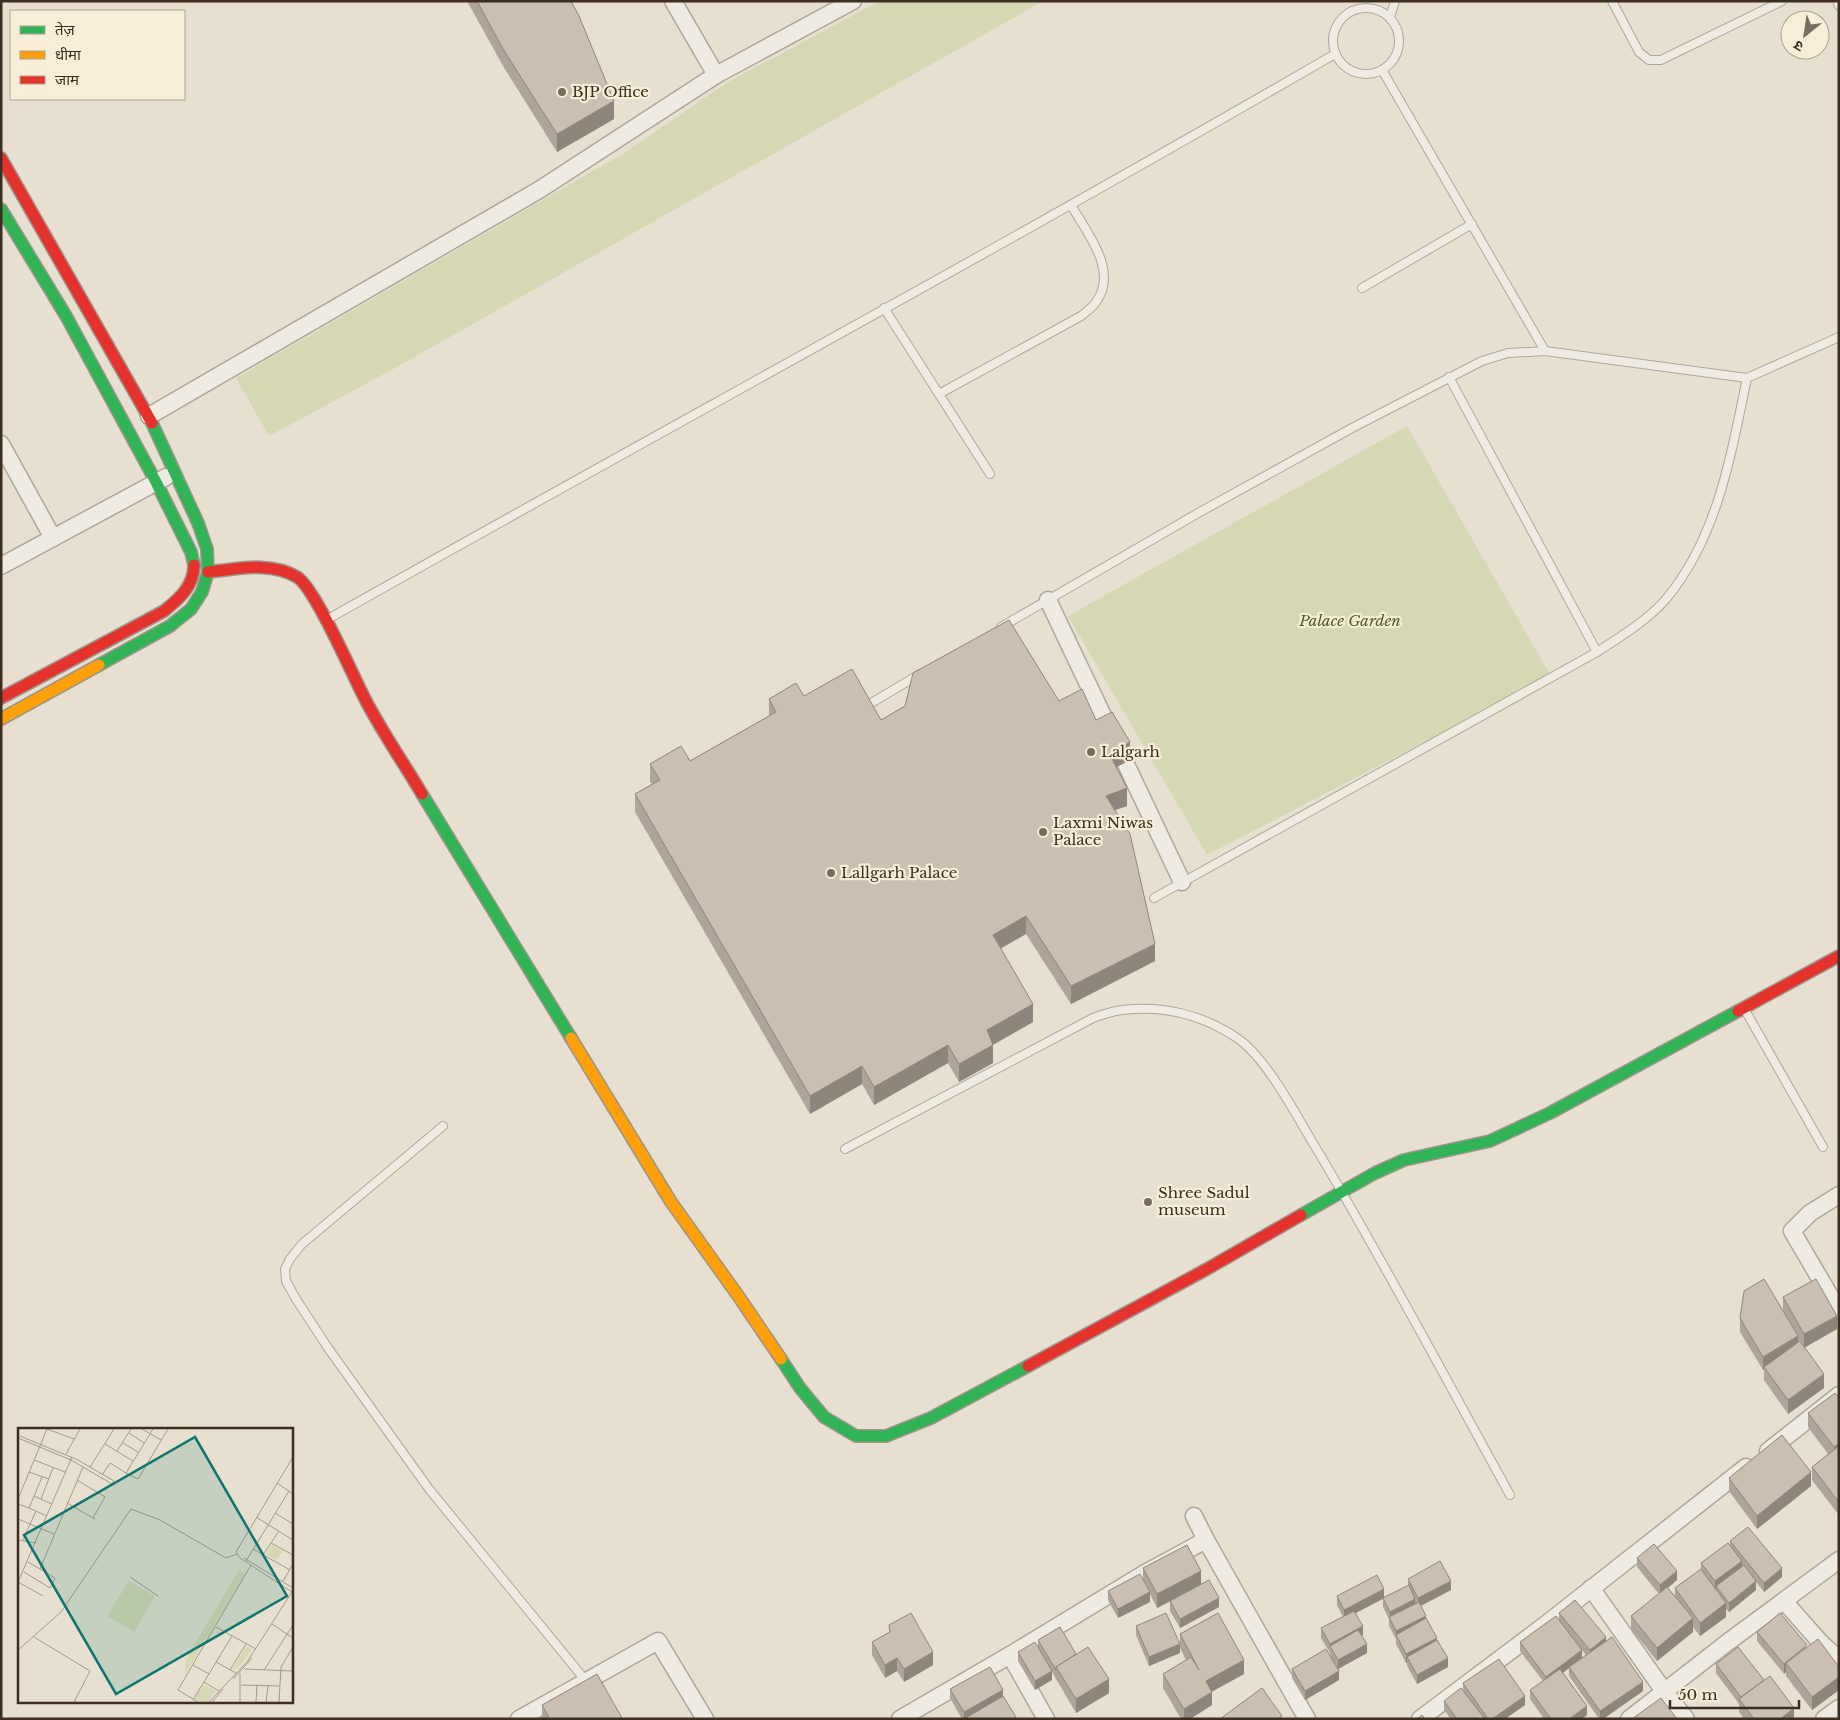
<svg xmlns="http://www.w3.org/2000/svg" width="1840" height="1720" font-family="'Libre Baskerville','Noto Sans Devanagari',serif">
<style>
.green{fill:#d6d7b3}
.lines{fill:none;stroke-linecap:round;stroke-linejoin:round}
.lane-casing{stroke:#ada599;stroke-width:10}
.street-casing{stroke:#ada599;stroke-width:19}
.fast-casing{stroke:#9c958a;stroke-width:14}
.slow-casing{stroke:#9c958a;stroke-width:14}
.jam-casing{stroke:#9c958a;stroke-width:14}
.lane{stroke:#efebe3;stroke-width:8}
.street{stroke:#efebe3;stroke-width:16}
.fast{stroke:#30b455;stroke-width:11}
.slow{stroke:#ff9f0a;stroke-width:11}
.jam{stroke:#e5322d;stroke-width:11}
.wall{fill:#afa499;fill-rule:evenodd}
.shaded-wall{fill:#8e867d}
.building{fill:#cbbfb2;stroke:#8e867d}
.poi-dot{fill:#786c5e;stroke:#f7eed8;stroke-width:2}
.labels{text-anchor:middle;stroke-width:4.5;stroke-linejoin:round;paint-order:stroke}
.poi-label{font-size:15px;fill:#3d2e20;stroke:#f7eed8;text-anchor:start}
.park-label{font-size:15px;font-style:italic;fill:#4d5a26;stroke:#f7eed8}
.inset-road{fill:none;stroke:#a3998a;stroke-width:1}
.view{fill:#0f766e;fill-opacity:0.15;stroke:#0f766e;stroke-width:2.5}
.inset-edge{fill:none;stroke:#3d2e20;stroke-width:2.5}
</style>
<rect width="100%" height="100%" fill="#e7e0d1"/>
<!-- green -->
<g class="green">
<path d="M880 1H1043L388 372 269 436 236 378 624 153 728 82Z"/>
<path d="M1407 426 1551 676 1207 855 1068 616Z"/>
</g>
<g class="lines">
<!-- lane casing -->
<g class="lane-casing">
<g id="lane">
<path d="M1612 1 1639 52 1649 60H1661L1782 1"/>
<path d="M1837 1 1839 6"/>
<circle cx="1366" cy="41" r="33"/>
<path d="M1390 17 1395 1"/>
<path d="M1382 70 1545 351"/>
<path d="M1362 288 1472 224"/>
<path d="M884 308 990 474"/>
<path d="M1449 377 1597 652"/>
<path d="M939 394 1081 316C1086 312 1092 308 1096 302 1119 271 1087 233 1071 205"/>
<path d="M328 619C663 430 1002 247 1335 54"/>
<path d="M1001 627 1200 512 1352 428 1482 361 1508 353 1545 351 1747 378 1839 337"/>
<path d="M873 702 920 674"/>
<path d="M1154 898 1597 652C1621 636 1647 621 1666 599 1718 537 1731 454 1747 378"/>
<path d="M1745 1010 1823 1147"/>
<path d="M443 1126 302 1244 290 1259 285 1269 286 1281 296 1299 328 1348 429 1489 586 1681"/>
<path d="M845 1149 1093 1018C1102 1015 1112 1011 1122 1010 1163 1005 1203 1015 1237 1038 1267 1058 1297 1117 1316 1148 1384 1262 1446 1379 1510 1495"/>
</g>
</g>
<!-- street casing -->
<g class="street-casing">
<g id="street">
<path d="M673 1 716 75"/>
<path d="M149 416 539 190 716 75 853 1"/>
<path d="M1 444 53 538"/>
<path d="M1 566 166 477"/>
<path d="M1048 600 1182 882"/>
<path d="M1839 1195 1810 1213 1792 1231 1839 1311"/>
<path d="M1768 1451 1839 1395"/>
<path d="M1194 1516 1206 1540 1307 1719"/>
<path d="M1591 1588 1664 1691 1686 1719"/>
<path d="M1784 1601 1821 1643 1839 1659"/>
<path d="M519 1719 658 1641 705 1719"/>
<path d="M900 1719 1010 1655"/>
<path d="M1046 1719 1010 1655 1145 1573 1206 1540"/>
<path d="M1420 1719 1545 1625 1746 1467"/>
<path d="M1629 1719 1728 1642 1839 1560"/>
<path d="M1824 1719 1839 1708"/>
</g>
</g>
<!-- fast casing -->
<g class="fast-casing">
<g id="fast">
<path d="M1 209 66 316 156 482 191 552 194 565"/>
<path d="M99 665 170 626 191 609 202 592 208 572 207 549 198 523 152 423"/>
<path d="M422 794 571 1038"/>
<path d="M1301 1215 1375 1173 1404 1160 1490 1141 1550 1113 1738 1011"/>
<path d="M781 1359 800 1388 824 1417 856 1436H886L931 1418 1028 1366"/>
</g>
</g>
<!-- slow casing -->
<g class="slow-casing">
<g id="slow">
<path d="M1 719 99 665"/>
<path d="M571 1038 671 1202 739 1297 781 1359"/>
</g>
</g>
<!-- jam casing -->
<g class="jam-casing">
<g id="jam">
<path d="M1 158 152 423"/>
<path d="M208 572C238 569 270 561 297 577 315 588 353 676 365 699 382 732 403 762 422 794"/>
<path d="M1 698 164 611C179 599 194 586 194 565"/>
<path d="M1738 1011 1839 956"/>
<path d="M1028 1366 1207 1269 1301 1215"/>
</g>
</g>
<!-- lane -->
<use href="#lane" class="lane"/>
<!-- street -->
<use href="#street" class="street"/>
<!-- fast -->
<use href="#fast" class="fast"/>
<!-- slow -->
<use href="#slow" class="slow"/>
<!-- jam -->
<use href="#jam" class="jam"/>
</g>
<!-- wall -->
<g class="wall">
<path d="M467 1H571L614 119 557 152 503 66Z"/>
<path d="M804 696 881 720 1059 701 1096 720 1130 760 1116 767 1127 806 1115 810 1155 961 1071 1004 1026 934 1001 948 1033 1022 993 1045V1063L959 1082 948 1063 874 1105 862 1084 810 1114 635 812V794L652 784 650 782V764L690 761 769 716V699Z"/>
<path d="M1783 1297 1837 1329 1805 1347 1824 1388 1788 1414 1764 1380V1370H1763L1740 1332V1318L1783 1310Z"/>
<path d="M1839 1398 1838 1514 1812 1480V1467L1828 1454 1808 1427V1413Z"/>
<path d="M1729 1478 1811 1486 1757 1529 1729 1491Z"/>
<path d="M1730 1541 1782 1577 1764 1592 1756 1582V1590L1729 1612 1726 1609V1617L1700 1636 1693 1627V1632L1657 1661 1631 1629V1616L1659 1594 1637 1567V1558L1677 1580 1668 1588 1675 1596V1588L1701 1569V1563L1730 1545Z"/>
<path d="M1143 1568 1201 1584 1219 1607 1180 1628 1170 1611V1601L1179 1597 1157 1608 1150 1594V1602L1118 1618 1108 1600V1591L1143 1580Z"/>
<path d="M1408 1579 1451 1590 1421 1606 1426 1619 1437 1640 1448 1667 1417 1684 1407 1666V1663H1406L1396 1644V1639L1389 1626V1619L1383 1607V1599L1356 1613 1363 1635 1362 1636 1367 1653 1338 1669 1339 1680 1305 1700 1292 1678V1669L1330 1655V1653L1321 1638V1628L1343 1617 1337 1605V1596L1384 1597 1408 1586Z"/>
<path d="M1559 1613 1606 1642 1643 1691 1603 1719H1599L1569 1676V1668L1563 1673 1587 1715 1582 1719H1544L1530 1699V1690L1543 1681 1520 1651V1642L1559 1620ZM1574 1640 1586 1655 1582 1658Z"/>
<path d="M889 1625 933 1665 904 1682 897 1671 885 1678 872 1655V1642L889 1632Z"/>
<path d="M1136 1626 1180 1653 1149 1666 1136 1635Z"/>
<path d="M1757 1632 1807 1647 1839 1667V1690L1812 1710 1786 1676V1672L1784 1674 1757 1641Z"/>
<path d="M1180 1634 1244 1674 1212 1691V1705L1190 1719H1181L1163 1688V1674L1186 1660 1180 1648Z"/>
<path d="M1038 1640 1076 1654 1109 1693 1076 1713 1052 1672V1680L1035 1690 1018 1661V1652L1038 1646Z"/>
<path d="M1716 1664 1794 1719H1744L1739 1712V1704L1716 1673Z"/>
<path d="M1463 1683 1525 1705 1505 1719H1451L1444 1710V1701L1463 1690Z"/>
<path d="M950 1689 1003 1696 1016 1719H962L950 1698Z"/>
<path d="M542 1705 622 1719H542Z"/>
</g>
<!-- shaded-wall -->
<g class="shaded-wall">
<path d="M614 101V119L557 152V134Z"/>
<path d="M1130 742V760L1109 771V753Z"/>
<path d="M1127 788V806L1106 813V796Z"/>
<path d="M1026 916V934L993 953V935Z"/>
<path d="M1155 944V961L1071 1004V986Z"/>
<path d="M1033 1004V1022L987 1048V1030Z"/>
<path d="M948 1045V1063L874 1105V1087Z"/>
<path d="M993 1045V1063L959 1082V1064Z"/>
<path d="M862 1066V1084L810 1114V1096Z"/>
<path d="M1837 1316V1329L1804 1348V1334Z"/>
<path d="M1798 1336V1350L1764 1367V1370H1763V1357Z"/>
<path d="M1824 1374V1388L1788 1414V1400Z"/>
<path d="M1839 1444V1457L1834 1461V1447Z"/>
<path d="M1811 1472V1486L1757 1529V1516Z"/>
<path d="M1839 1500V1514H1838V1501Z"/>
<path d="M1742 1561V1570L1716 1586V1589L1715 1590V1581Z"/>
<path d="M1782 1568V1577L1764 1592V1583Z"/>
<path d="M1201 1571V1585L1157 1608V1594Z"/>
<path d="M1677 1571V1580L1660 1594V1585Z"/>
<path d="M1451 1581V1590L1418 1607V1598Z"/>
<path d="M1756 1581V1590L1729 1612V1603Z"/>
<path d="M1384 1589V1598L1344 1619V1610Z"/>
<path d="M1150 1592V1602L1118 1618V1609Z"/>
<path d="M1219 1598V1607L1180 1628V1619Z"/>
<path d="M1415 1599V1608L1390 1619V1612Z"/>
<path d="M1726 1603V1617L1700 1636V1623Z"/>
<path d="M1426 1616V1625L1396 1636V1631Z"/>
<path d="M1693 1618V1632L1657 1661V1648Z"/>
<path d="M1363 1626V1635L1333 1651 1330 1646V1653V1644Z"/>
<path d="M1606 1637V1646L1590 1659V1650Z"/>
<path d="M1437 1638V1647L1407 1657V1663H1406V1654Z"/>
<path d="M1180 1644V1653L1149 1666V1657Z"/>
<path d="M1367 1644V1653L1338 1669V1660Z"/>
<path d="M1582 1650V1659L1569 1667V1668L1546 1686V1677Z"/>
<path d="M933 1652V1665L904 1682V1669Z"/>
<path d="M897 1658V1671L885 1678V1665Z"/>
<path d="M1448 1658V1667L1417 1684V1675Z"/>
<path d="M1244 1660V1674L1206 1695V1681Z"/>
<path d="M1786 1663V1672L1784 1674V1664Z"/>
<path d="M1052 1671V1680L1035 1690V1681Z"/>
<path d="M1339 1671V1680L1305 1700V1691Z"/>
<path d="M1839 1677V1690L1812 1710V1697Z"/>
<path d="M1109 1679V1693L1076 1713V1699Z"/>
<path d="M1643 1682V1691L1603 1719H1600V1711Z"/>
<path d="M1003 1690V1699L964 1719V1712Z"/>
<path d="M1212 1692V1705L1190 1719H1184V1709Z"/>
<path d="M1525 1696V1705L1505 1719H1492Z"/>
<path d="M1587 1706V1715L1582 1719H1569Z"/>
<path d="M1794 1708V1719H1780Z"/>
</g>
<!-- building -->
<g class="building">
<path d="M477 1H571L579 16 614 101 557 134 503 49Z"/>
<path d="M1009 620 1059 701 1082 689 1096 720 1112 712 1130 742 1109 753 1127 788 1106 796 1130 834 1155 944 1071 986 1026 916 993 935 1033 1004 987 1030 993 1045 959 1064 948 1045 874 1087 862 1066 810 1096 635 794 660 780 650 764 681 746 690 761 776 712 769 699 796 683 804 696 852 669 881 720 905 706 913 673Z"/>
<path d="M1764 1279 1798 1336 1763 1357 1740 1318 1744 1291Z"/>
<path d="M1816 1279 1837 1316 1804 1334 1783 1297Z"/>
<path d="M1800 1341 1824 1374 1788 1400 1764 1367Z"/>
<path d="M1835 1393 1839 1398V1444L1834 1447 1808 1413Z"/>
<path d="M1782 1435 1811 1472 1757 1516 1729 1478Z"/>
<path d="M1839 1446V1500L1838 1501 1812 1467Z"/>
<path d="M1748 1527 1782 1568 1764 1583 1730 1541Z"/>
<path d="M1728 1543 1742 1561 1715 1581 1701 1563Z"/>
<path d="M1654 1544 1677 1571 1660 1585 1637 1558Z"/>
<path d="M1187 1545 1201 1571 1157 1594 1143 1568Z"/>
<path d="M1440 1561 1451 1581 1418 1598 1408 1579Z"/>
<path d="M1744 1565 1756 1581 1729 1603 1716 1586Z"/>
<path d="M1701 1569 1726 1603 1700 1623 1675 1588Z"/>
<path d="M1140 1574 1150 1592 1118 1609 1108 1591Z"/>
<path d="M1377 1575 1384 1589 1344 1610 1337 1596Z"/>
<path d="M1209 1580 1219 1598 1180 1619 1170 1601Z"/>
<path d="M1409 1585 1415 1599 1390 1612 1383 1598Z"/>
<path d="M1667 1587 1693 1618 1657 1648 1631 1616Z"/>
<path d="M1575 1600 1606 1637 1590 1650 1559 1613Z"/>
<path d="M1419 1602 1426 1616 1396 1631 1389 1617Z"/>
<path d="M1354 1611 1363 1626 1330 1644 1321 1628Z"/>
<path d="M911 1613 933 1652 904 1669 897 1658 885 1665 872 1642 890 1632 889 1625Z"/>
<path d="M1166 1613 1180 1644 1149 1657 1136 1626Z"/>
<path d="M1218 1613 1244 1660 1206 1681 1212 1692 1184 1709 1163 1674 1191 1657 1199 1670 1180 1634Z"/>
<path d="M1780 1613 1807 1645 1784 1664 1757 1632Z"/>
<path d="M1556 1616 1582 1650 1546 1677 1520 1642Z"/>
<path d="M1426 1618 1437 1638 1406 1654 1396 1635Z"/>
<path d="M1060 1627 1076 1654 1056 1667V1670L1038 1640Z"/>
<path d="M1358 1630 1367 1644 1338 1660 1330 1646Z"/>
<path d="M1612 1637 1643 1682 1600 1711 1569 1667Z"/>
<path d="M1818 1639 1839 1667V1677L1812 1697 1786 1663Z"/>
<path d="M1437 1640 1448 1658 1417 1675 1407 1657Z"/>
<path d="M1035 1642 1052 1671 1035 1681 1018 1652Z"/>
<path d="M1088 1647 1109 1679 1076 1699 1056 1667Z"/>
<path d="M1738 1647 1764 1680 1741 1697 1716 1664Z"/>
<path d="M1326 1649 1339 1671 1305 1691 1292 1669Z"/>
<path d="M1499 1659 1525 1696 1492 1719H1488L1463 1683Z"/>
<path d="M990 1667 1003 1690 964 1712 950 1689Z"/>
<path d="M1560 1669 1587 1706 1569 1719H1551L1530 1690Z"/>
<path d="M597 1674 622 1718 620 1719H550L542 1705Z"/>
<path d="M1770 1676 1794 1708 1780 1719H1754L1739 1699Z"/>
<path d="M1262 1688 1282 1716 1278 1719H1220Z"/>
<path d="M1461 1688 1485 1719H1457L1444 1701Z"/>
<path d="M1003 1696 1016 1717 1013 1719H964Z"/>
<path d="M1661 1698 1677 1719H1632Z"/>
<path d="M1422 1715 1425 1719H1417Z"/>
</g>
<!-- markers -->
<g class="poi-dot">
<circle cx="562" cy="92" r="5"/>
<circle cx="1091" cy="752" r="5"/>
<circle cx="1043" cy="832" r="5"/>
<circle cx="831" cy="873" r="5"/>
<circle cx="1148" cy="1202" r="5"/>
</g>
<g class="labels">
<!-- poi labels -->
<g class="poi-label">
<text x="572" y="97">BJP Office</text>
<text x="1101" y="757">Lalgarh</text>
<text x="1053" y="828">Laxmi Niwas<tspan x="1053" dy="17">Palace</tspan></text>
<text x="841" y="878">Lallgarh Palace</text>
<text x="1158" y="1198">Shree Sadul<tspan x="1158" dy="17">museum</tspan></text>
</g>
<!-- park labels -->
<g class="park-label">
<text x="1350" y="626">Palace Garden</text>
</g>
</g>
<!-- overview -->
<g transform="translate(18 1428)">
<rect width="275" height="275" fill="#e7e0d1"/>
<path d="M254 117 265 123 258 132 248 126ZM221 142 227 146 167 247 168 231ZM111 153 137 168 116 204 89 188ZM228 218 234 221 220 240 214 242ZM186 256 198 263 189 274H182L177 271Z" fill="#d6d7b3"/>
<path class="inset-road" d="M29 1 56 11M124 1 143 12M111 5 126 15M2 8 60 32 96 53 94 56M0 10 53 32 94 56M105 15 120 24M87 16 115 33M99 23 113 1M48 26 62 1M16 32 47 44M72 39 96 1M11 44 31 51M108 45 120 51 150 1M84 47 92 35 108 45 135 1M59 52 87 69 75 90M259 55 275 66M16 68 34 76M0 71 29 1M23 71 35 40M49 75 77 91M0 76 11 80 24 49M11 80 29 88M257 85 275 96M238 89 275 112M0 91 36 106M0 112 18 115M5 112 18 83M253 115 275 127M235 121 272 142M245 127 261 103M226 130 275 160M228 133 271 63M10 134 22 141 65 39M6 144 32 160 37 150 22 141M112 149 140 168M265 153 275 136M0 154 54 29M0 154 25 168M254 196 275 210M198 199 238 221M16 209 72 243 56 274M0 222 43 184 113 81 142 92 208 130 219 126M198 234 218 245M175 237 191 246M226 241 275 243M212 242 228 216M246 242 275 197M215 251 234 230M186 254 201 263M223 257 262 258M175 272 214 208M180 274 160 262 233 137M191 274 229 234 274 164 222 130 218 124 275 29M194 274 205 261M222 274V245M238 274 239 257M248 274 250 258M261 274 263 239 275 219"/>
<path class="view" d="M177 9 269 168 98 266 6 107Z"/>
<rect width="275" height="275" class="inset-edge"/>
</g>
<!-- border -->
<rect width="1840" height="1720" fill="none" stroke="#3d2e20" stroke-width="5"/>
<!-- legend -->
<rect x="10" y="10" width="175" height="90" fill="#f7eed8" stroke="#ada18e"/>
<rect x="20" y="26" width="25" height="8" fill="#30b455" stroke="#ada18e"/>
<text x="55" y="35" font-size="15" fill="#3d2e20">तेज़</text>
<rect x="20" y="51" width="25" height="8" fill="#ff9f0a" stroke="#ada18e"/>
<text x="55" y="60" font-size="15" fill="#3d2e20">धीमा</text>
<rect x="20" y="76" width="25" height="8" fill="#e5322d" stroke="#ada18e"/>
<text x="55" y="85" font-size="15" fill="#3d2e20">जाम</text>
<!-- north arrow -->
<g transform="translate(1805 35) rotate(210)"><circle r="24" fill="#f7eed8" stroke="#ada18e"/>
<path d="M0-4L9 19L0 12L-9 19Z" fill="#786c5e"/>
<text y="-8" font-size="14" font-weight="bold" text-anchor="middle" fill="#3d2e20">उ</text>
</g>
<!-- scale -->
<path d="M1670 1700v8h129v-8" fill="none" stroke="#3d2e20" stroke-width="2.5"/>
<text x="1678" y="1700" font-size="15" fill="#3d2e20" stroke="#f7eed8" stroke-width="4" paint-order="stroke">50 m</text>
</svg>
